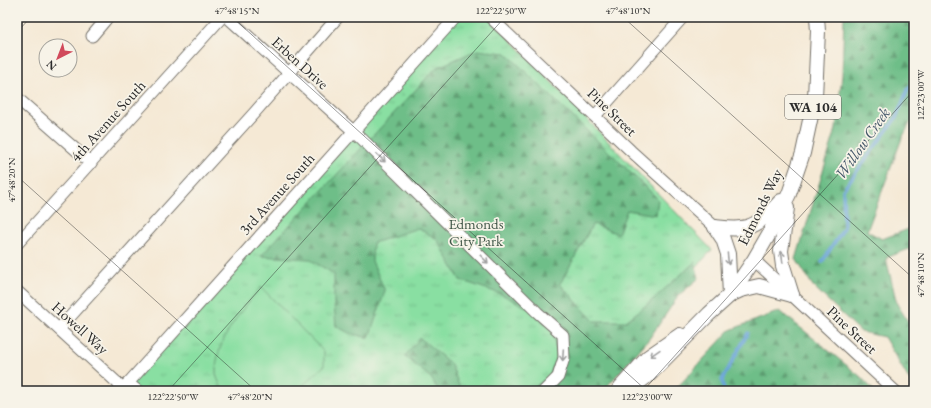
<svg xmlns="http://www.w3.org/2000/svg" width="931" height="408" font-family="'EB Garamond',serif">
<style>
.grass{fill:url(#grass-tufts);stroke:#5a8566}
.forest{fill:url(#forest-firs);stroke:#4c745a}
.pitch{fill:#89dfa2;stroke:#5a8566}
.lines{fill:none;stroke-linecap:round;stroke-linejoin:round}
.stream{stroke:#69a4d9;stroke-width:3.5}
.minor-casing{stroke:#726e66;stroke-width:13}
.major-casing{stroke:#726e66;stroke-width:16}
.minor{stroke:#fff;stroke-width:11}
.major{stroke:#fff;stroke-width:14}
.oneway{stroke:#a0a0a0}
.ticks{fill:none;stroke:#2b2b2b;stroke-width:1;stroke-opacity:0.45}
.labels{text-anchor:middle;stroke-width:3.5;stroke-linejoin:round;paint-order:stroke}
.shield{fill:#f7f3e8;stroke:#686764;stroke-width:1}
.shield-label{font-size:14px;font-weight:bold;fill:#2b2b2b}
.street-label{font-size:15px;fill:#2b2b2b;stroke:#f7f3e8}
.park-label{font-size:15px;fill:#425849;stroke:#f7f3e8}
.water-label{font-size:16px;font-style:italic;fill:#415568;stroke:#f7f3e8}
.neatline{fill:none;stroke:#2b2b2b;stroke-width:1.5}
.ticks-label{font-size:10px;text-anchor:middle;fill:#2b2b2b}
</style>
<defs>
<pattern id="grass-tufts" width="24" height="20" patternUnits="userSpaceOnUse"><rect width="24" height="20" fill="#89dfa2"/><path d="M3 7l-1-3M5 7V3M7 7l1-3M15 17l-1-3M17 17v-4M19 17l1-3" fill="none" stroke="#76c08c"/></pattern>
<pattern id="forest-firs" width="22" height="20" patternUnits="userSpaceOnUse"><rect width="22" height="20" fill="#6ebe88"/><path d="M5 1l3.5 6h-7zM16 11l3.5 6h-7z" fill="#5b9b6f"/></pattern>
</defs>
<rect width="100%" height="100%" fill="#f7f3e8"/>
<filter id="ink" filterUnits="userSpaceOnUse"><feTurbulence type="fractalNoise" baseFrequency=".025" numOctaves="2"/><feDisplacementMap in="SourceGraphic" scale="8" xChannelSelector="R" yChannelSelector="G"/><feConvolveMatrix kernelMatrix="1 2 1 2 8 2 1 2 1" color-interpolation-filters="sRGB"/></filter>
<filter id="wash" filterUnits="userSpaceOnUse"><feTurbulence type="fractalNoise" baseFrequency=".012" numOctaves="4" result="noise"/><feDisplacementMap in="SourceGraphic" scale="16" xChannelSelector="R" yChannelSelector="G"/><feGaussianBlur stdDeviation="0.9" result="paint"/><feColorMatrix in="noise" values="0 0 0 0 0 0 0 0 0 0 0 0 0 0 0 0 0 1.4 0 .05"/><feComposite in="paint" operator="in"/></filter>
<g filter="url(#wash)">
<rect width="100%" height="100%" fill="#f5e9d5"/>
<!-- grass -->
<path class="grass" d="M457 17H489L712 250 582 391H137L128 383Z"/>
<!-- forest -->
<g class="forest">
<path d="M844 17H914V116L902 138 867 231 882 239 914 227V247L886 258 897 304 914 331V385L910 381 884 337 861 332 813 286 796 259 836 129 842 75Z"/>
<path d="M477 50 506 53 658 199 656 215 627 210 618 234 593 224 560 284 594 321H626L650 302 695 262 699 278 679 295 649 339 603 391H530L550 375 557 354 553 331 528 308 501 294 460 280 437 239 418 228 373 243 372 261 385 291 369 338 349 333 336 326 334 304V274L309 259 261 256 436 68Z"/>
<path d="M780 311 861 377 874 391H674L730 330Z"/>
<path d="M420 338 451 364 461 391H439L431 378 405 356Z"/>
</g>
<!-- pitch -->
<path class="pitch" d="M261 287 324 352V366L297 391H223C221 386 217 379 216 374 215 340 241 311 261 287Z"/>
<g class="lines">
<!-- stream -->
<g class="stream">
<path d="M822 262 844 228 843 190 896 118 908 89 914 84"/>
<path d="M724 391 722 380 748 333"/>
</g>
</g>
</g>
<g filter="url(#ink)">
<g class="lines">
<!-- minor casing -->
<g class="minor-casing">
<g id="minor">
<path d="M227 17 361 138 537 312 563 335 564 358 558 377 544 391"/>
<path d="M490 17 631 151 715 227"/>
<path d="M92 36 108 17"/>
<path d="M17 98 91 163"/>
<path d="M595 116 683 17"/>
<path d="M17 244 222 17"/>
<path d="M754 260 895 391"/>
<path d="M17 291 123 388"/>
<path d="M59 329 255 112 338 17"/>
<path d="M128 383 138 391"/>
<path d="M121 391 456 17"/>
</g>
</g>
<!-- major casing -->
<g class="major-casing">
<g id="major">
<path d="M787 208 781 251 783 266 792 295"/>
<path d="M715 227C725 228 737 230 747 227 761 223 771 211 781 201"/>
<path d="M715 227 723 239 728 254 730 295"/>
<path d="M730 295 741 290 759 286 792 295"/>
<path d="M619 389 648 357 680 335"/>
<path d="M627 391 650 374 709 314 730 295 754 260 769 234 789 194 803 153 815 97 818 31 817 17"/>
</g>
</g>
<!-- minor -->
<use href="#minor" class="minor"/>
<!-- major -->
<use href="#major" class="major"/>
</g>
<!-- one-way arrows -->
<defs><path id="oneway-shaft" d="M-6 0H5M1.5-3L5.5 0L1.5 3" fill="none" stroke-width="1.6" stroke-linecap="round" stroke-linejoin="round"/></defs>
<g class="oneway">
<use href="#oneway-shaft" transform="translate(381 158) rotate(44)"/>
<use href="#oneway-shaft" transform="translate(782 257) rotate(-98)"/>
<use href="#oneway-shaft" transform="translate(484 259) rotate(45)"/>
<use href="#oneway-shaft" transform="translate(728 259) rotate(84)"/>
<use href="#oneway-shaft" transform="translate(655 353) rotate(145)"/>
<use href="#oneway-shaft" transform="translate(563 355) rotate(93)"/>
</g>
</g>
<!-- ticks -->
<path class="ticks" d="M232 17 647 391M623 17 914 279M17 32 31 17M17 176 256 391M168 391 505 17M643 391 914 90"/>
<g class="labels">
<!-- shield labels -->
<rect class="shield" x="785" y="95" width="56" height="24" rx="3"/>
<g class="shield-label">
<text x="813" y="112">WA 104</text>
</g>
<!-- street labels -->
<g class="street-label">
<text transform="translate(300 63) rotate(42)" y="5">Erben Drive</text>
<text transform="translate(612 112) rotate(44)" y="5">Pine Street</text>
<text transform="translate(108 121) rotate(-48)" y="5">4th Avenue South</text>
<text transform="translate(277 194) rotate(-48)" y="5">3rd Avenue South</text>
<text transform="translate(760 207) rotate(-64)" y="5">Edmonds Way</text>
<text transform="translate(80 328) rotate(42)" y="5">Howell Way</text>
<text transform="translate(852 330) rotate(43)" y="5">Pine Street</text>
</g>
<!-- park labels -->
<g class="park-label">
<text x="476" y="229">Edmonds<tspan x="476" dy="17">City Park</tspan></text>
</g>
<!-- water labels -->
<g class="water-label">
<text transform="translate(862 143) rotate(-55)" y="6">Willow Creek</text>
</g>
</g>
<!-- margin -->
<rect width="931" height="408" fill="none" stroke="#f7f3e8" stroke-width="44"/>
<!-- north arrow -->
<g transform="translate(58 58) rotate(222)"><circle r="19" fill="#f7f3e8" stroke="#a5a39c"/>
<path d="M0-3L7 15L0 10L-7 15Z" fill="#d1495b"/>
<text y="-6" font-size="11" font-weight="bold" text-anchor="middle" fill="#2b2b2b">N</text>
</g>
<rect x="22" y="22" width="887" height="364" class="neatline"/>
<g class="ticks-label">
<text x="237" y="14">47°48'15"N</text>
<text x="501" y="14">122°22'50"W</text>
<text x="628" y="14">47°48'10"N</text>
<text transform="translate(920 95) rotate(-90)" y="4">122°23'00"W</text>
<text transform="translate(11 180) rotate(-90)" y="4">47°48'20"N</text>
<text transform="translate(920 275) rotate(-90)" y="4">47°48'10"N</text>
<text x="173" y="400">122°22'50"W</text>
<text x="250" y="400">47°48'20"N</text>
<text x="647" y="400">122°23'00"W</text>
</g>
</svg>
